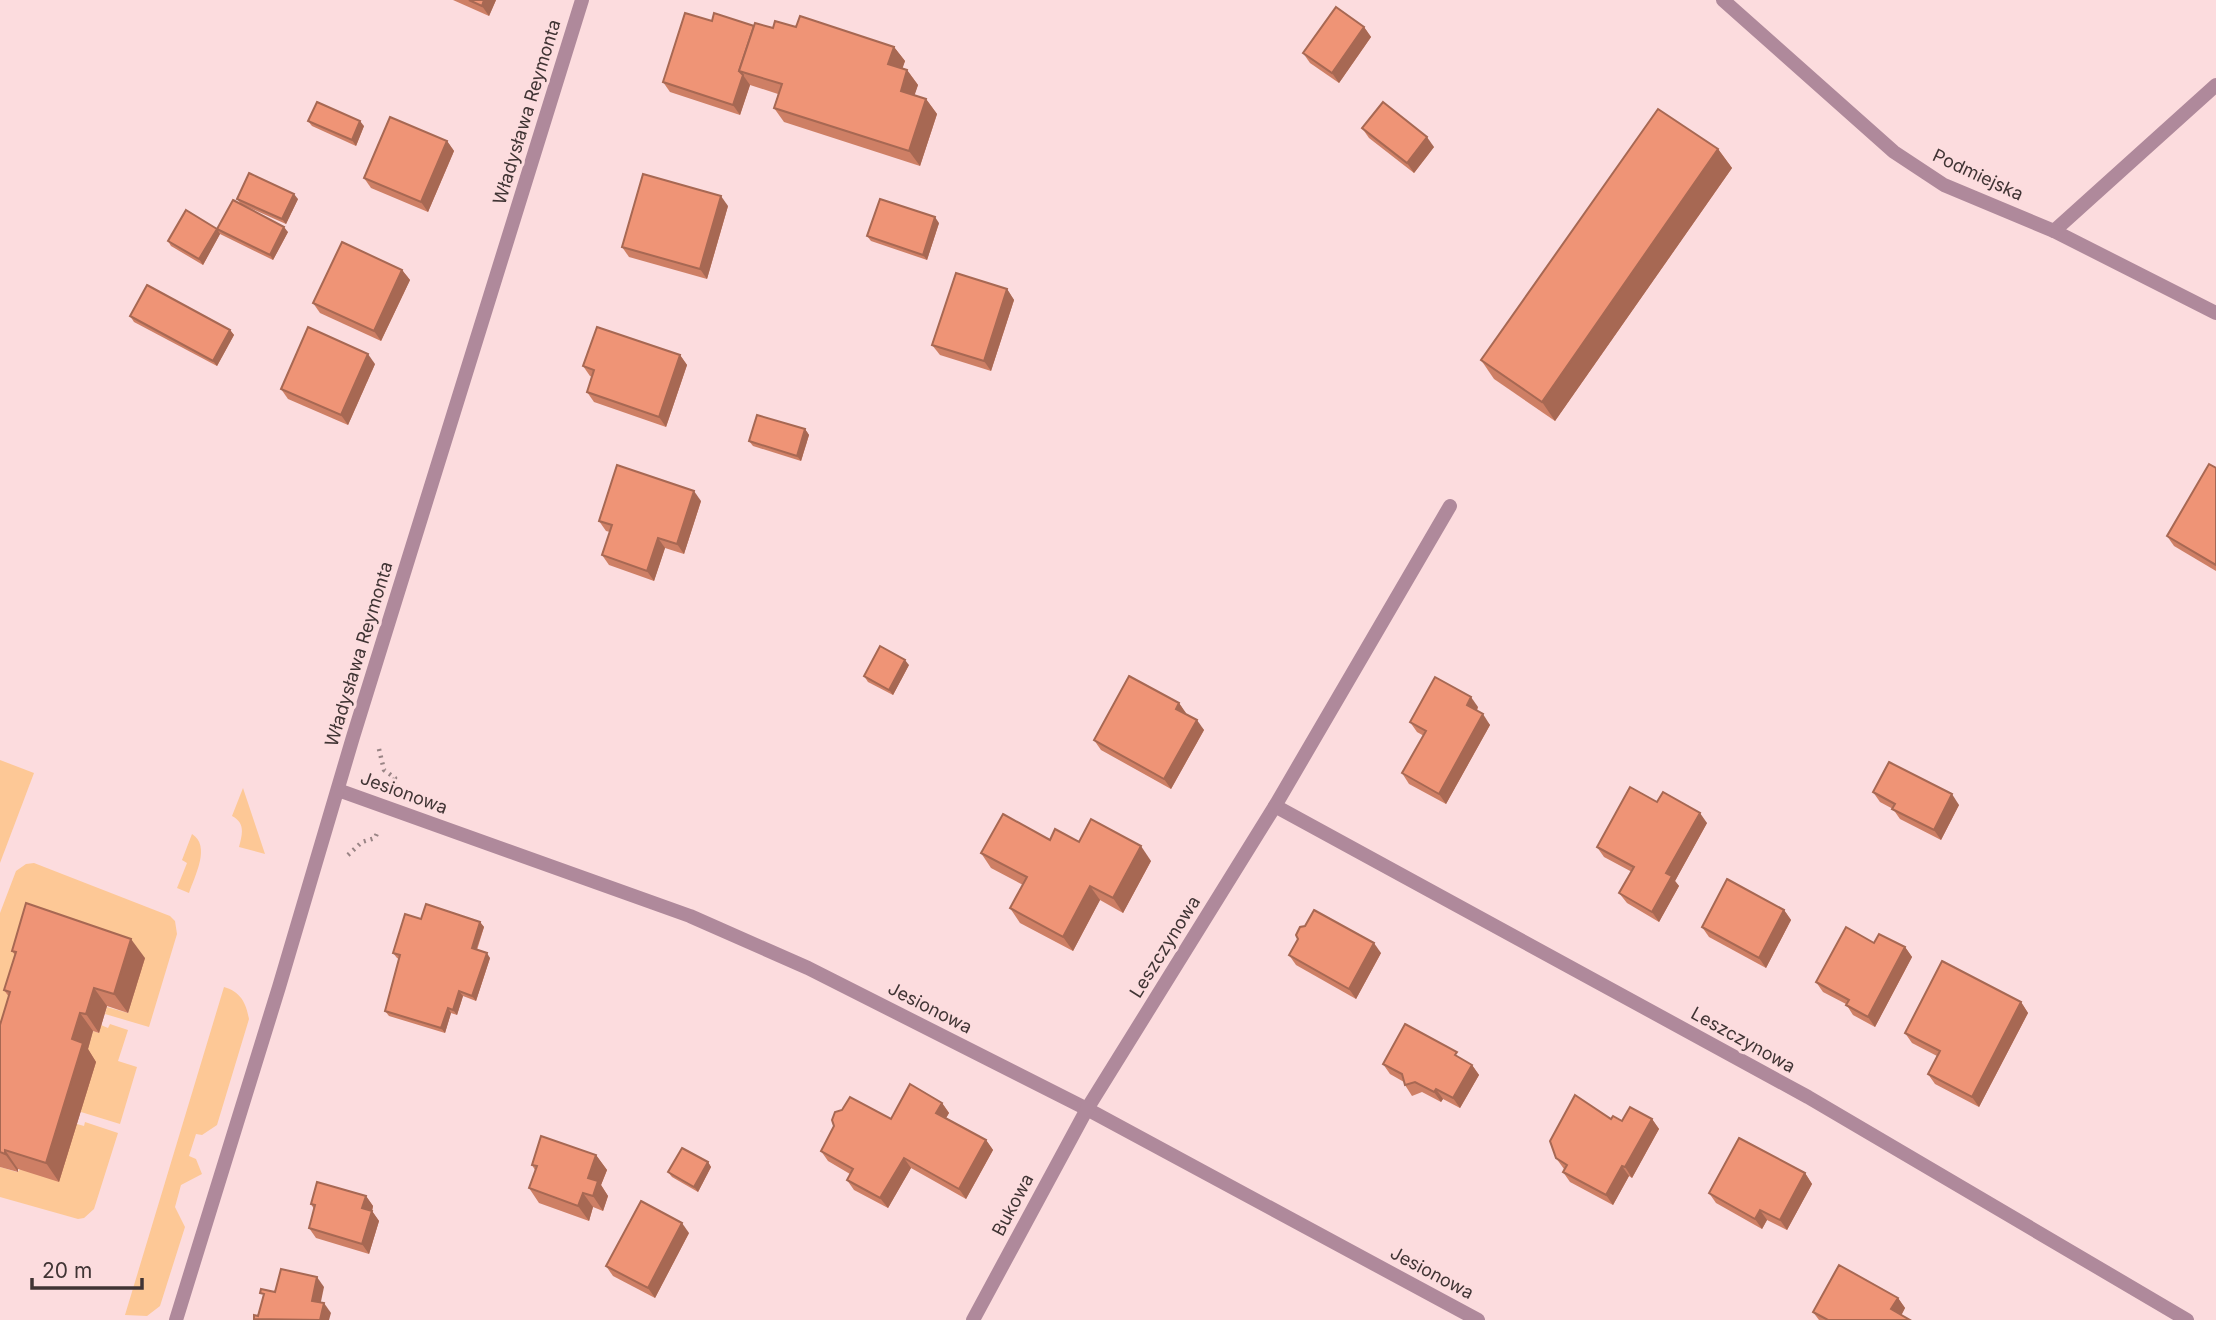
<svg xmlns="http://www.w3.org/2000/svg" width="2216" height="1320" font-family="Inter,sans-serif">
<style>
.green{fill:#fdc896}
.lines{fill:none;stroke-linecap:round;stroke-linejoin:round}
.path{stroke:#998485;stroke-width:4.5;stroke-dasharray:2 5;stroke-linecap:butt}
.lane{stroke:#af899b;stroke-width:14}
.street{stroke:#af899b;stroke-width:14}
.wall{fill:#ce7f65}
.shaded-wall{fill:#a76853}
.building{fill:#ef9476;stroke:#a76853;stroke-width:2}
.labels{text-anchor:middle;stroke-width:6;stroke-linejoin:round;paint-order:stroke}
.street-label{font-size:18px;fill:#403434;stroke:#fcdcde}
</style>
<rect width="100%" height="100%" fill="#fcdcde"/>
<!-- green -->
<g class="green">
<path d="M0 760 34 773 0 863Z"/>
<path d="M243 788 265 854 239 847C242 835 246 823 232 816Z"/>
<path d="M192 834C211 846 195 875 189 893L177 888 187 863 182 860Z"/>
<path d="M34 863 170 916 175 921 177 934 149 1027 105 1014 107 1007 128 1013 144 958 0 1072V913L16 871 26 864Z"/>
<path d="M224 987C241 992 246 1003 249 1019L217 1125 202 1135 196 1134 189 1156 196 1159 202 1174 181 1185 175 1207 185 1227 160 1306 147 1316 125 1315Z"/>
<path d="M110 1024 128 1030 118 1061 137 1067 120 1124 81 1112 85 1058 93 1031 99 1033 101 1025 108 1028Z"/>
<path d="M85 1122 118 1133 94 1209 84 1218 78 1219 0 1197V1167L17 1172 77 1124 84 1126Z"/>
</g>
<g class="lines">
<!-- path -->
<g class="path">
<path d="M379 749 384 770 395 778 393 783"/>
<path d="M348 855 362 842 375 838 378 831"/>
</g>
<!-- lane -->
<path class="lane" d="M2054 231 2216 85"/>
<!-- street -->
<g class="street">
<path d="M1723 0 1894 152 1944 185 2054 231 2216 313"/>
<path d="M338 790 690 916 808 968 1087 1109 1478 1320"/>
<path d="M1275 806 1808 1097 2187 1320"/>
<path d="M176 1320 279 987 353 737 582 0"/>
<path d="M973 1320 1087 1109 1275 806 1450 506"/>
</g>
</g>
<!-- wall -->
<g class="wall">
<path d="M453 0H496L489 16Z"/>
<path d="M712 21 773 28 796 27 894 47 905 61 902 68 907 70 918 85 914 95 926 99 937 114 920 166 784 122 774 108 778 94 750 85 740 115 670 92 663 82Z"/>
<path d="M1364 27 1371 37 1339 83 1310 63 1303 53Z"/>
<path d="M308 121 364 126 356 146 312 126Z"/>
<path d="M1362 128 1434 147 1414 173 1369 138Z"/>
<path d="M447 141 454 151 428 212 371 188 364 178Z"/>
<path d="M1718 149 1732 168 1555 421 1494 379 1481 360Z"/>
<path d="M237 199H298L286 224 241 204Z"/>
<path d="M728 206 707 279 629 257 622 247Z"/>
<path d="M939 223 927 260 871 241 867 236Z"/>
<path d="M217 229 288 232 273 260 220 234 203 265 171 246 168 241Z"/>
<path d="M402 270 410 280 381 341 320 313 313 303Z"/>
<path d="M1007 289 1014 300 991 371 940 355 932 345Z"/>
<path d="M130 316 230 330 234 335 217 366 134 322Z"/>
<path d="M680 355 687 365 666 427 594 402 587 392 592 377 590 376 583 366Z"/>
<path d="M375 364 348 425 288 399 281 389Z"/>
<path d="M805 429 809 435 801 461 753 446 749 441Z"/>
<path d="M2216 468V571L2174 546 2167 536Z"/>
<path d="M701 501 684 554 665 548 654 581 609 565 602 555 610 532 606 531 599 521Z"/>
<path d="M909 665 893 695 868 682 864 676Z"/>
<path d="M1179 703 1186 714 1204 730 1171 789 1101 750 1094 740Z"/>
<path d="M1478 707 1477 711 1490 725 1446 804 1409 784 1402 773 1424 736 1417 732 1410 722Z"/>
<path d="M1873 792 1959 805 1941 840 1900 819 1893 809 1880 802Z"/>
<path d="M1657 802 1707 823 1675 881 1679 886 1659 922 1627 903 1619 893 1632 872 1604 857 1597 847Z"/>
<path d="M1050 840 1079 842 1151 861 1123 913 1100 900 1073 951 1020 923 1010 908 1023 885 991 868 981 853Z"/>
<path d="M1784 910 1791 920 1766 968 1709 937 1702 927Z"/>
<path d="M421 919 480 922 484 927 477 950 490 958 476 1001 463 996 457 1015 451 1013 445 1033 389 1016 385 1011 399 959 397 958 393 953Z"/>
<path d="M1874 943 1905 947 1912 957 1875 1027 1853 1015 1846 1004 1823 992 1816 982Z"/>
<path d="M12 951 145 958 128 1013 107 1006 99 1033 93 1031 88 1049 96 1062 59 1182 18 1169V1172L0 1167V1025L9 997 4 990 15 955Z"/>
<path d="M1381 953 1356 999 1296 965 1289 955Z"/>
<path d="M2021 1002 2028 1013 1979 1107 1935 1084 1928 1074 1937 1056 1912 1043 1905 1033Z"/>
<path d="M1462 1060 1472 1065 1479 1075 1460 1108 1443 1099 1441 1102 1422 1092 1412 1096 1405 1085 1404 1082 1390 1074 1383 1064Z"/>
<path d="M942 1103 949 1113 946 1118 986 1140 993 1150 966 1199 911 1168 888 1208 854 1190 847 1180 850 1174 828 1161 821 1151 891 1119Z"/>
<path d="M1611 1119 1622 1121 1652 1119 1659 1129 1632 1178 1629 1176 1613 1205 1570 1182 1563 1172 1564 1169 1556 1158Z"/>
<path d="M596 1155 607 1170 601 1185 608 1196 603 1211 593 1207 589 1221 539 1203 529 1188 535 1170 532 1165Z"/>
<path d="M708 1162 711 1167 698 1192 672 1177 668 1172Z"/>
<path d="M1805 1173 1812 1184 1787 1230 1767 1220 1762 1229 1716 1203 1709 1193Z"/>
<path d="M366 1196 373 1206 372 1211 379 1221 369 1254 316 1238 309 1228 314 1209 311 1204Z"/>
<path d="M689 1233 655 1298 613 1276 606 1266Z"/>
<path d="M1898 1298 1905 1308 1901 1315 1910 1320H1819L1813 1312Z"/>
</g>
<!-- shaded-wall -->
<g class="shaded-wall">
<path d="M484 0H496L489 16 482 6Z"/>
<path d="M1364 27 1371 37 1339 83 1332 73Z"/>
<path d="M894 47 905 61 899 79 888 64Z"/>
<path d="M907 70 918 85 911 106 901 91Z"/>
<path d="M743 75 750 85 740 115 733 105Z"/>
<path d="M926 99 937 114 920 166 909 151Z"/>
<path d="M360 121 364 126 356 146 352 140Z"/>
<path d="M1427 137 1434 147 1414 173 1407 163Z"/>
<path d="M447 141 454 151 428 212 421 202Z"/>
<path d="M1718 149 1732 168 1555 421 1542 402Z"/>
<path d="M294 194 298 199 286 224 282 219Z"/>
<path d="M721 196 728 206 707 279 700 269Z"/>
<path d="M935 217 939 223 927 260 923 255Z"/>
<path d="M284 227 288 232 273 260 270 255Z"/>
<path d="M217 229 220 234 203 265 199 259Z"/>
<path d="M402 270 410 280 381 341 374 331Z"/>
<path d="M1007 289 1014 300 991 371 984 361Z"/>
<path d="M230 330 234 335 217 366 213 361Z"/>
<path d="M368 354 375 364 348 425 341 415Z"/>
<path d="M680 355 687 365 666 427 659 417Z"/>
<path d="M805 429 809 435 801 461 797 456Z"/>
<path d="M694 491 701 501 684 554 677 544Z"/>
<path d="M658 538 665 548 654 581 647 571Z"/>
<path d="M905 660 909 665 893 695 889 690Z"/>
<path d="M1471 697 1478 707 1474 715 1467 705Z"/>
<path d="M1179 703 1186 713 1183 719 1176 709Z"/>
<path d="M1483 714 1490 725 1446 804 1439 794Z"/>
<path d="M1197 720 1204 730 1171 789 1164 779Z"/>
<path d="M1952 794 1959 805 1941 840 1934 830Z"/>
<path d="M1700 813 1707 823 1675 881 1679 886 1659 922 1652 912 1666 873Z"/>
<path d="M1141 846 1151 861 1123 913 1113 898Z"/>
<path d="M1090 886 1100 900 1073 951 1063 937Z"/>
<path d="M1784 910 1791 920 1766 968 1759 958Z"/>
<path d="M480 922 484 927 475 953 472 948Z"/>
<path d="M131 939 145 958 128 1013 114 994Z"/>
<path d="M1374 943 1381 953 1356 999 1349 989Z"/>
<path d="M1905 947 1912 957 1875 1027 1868 1017Z"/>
<path d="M487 953 490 958 476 1001 472 996Z"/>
<path d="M94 988 107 1006 99 1033 86 1014Z"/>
<path d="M459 991 463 996 457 1015 453 1010Z"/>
<path d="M2021 1002 2028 1013 1979 1107 1972 1097Z"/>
<path d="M448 1008 451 1013 445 1033 441 1028Z"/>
<path d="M80 1013 93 1031 88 1049 96 1062 59 1182 46 1163 72 1039Z"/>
<path d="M1472 1065 1479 1075 1460 1108 1453 1098Z"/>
<path d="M1436 1089 1443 1099 1441 1102 1434 1092Z"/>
<path d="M942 1103 949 1113 943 1123 936 1113Z"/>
<path d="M1652 1119 1659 1129 1632 1178 1625 1167Z"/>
<path d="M986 1140 993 1150 966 1199 959 1189Z"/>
<path d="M5 1150 18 1169V1172L5 1154Z"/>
<path d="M596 1155 607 1170 601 1185 608 1196 603 1211 593 1196 588 1178Z"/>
<path d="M904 1158 911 1168 888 1208 880 1198Z"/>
<path d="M708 1162 711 1167 698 1192 694 1187Z"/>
<path d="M1622 1166 1629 1176 1613 1205 1606 1195Z"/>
<path d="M1805 1173 1812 1184 1787 1230 1780 1220Z"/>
<path d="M583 1193 593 1207 589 1221 578 1206Z"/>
<path d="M366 1196 373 1206 372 1211 379 1221 369 1254 362 1244V1208Z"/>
<path d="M1760 1210 1767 1220 1762 1229 1755 1219Z"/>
<path d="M682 1223 689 1233 655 1298 648 1288Z"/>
<path d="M317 1277 324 1287 319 1311 312 1301Z"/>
<path d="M1898 1298 1905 1308 1899 1320 1891 1309Z"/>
<path d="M324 1303 331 1313 329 1320H320Z"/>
</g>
<!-- building -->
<g class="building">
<path d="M469 0H484L482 6Z"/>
<path d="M1336 7 1364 27 1332 73 1303 53Z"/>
<path d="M685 13 712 21 714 13 754 26 739 71 743 75 733 105 663 82Z"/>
<path d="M800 16 894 47 888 64 907 70 901 91 926 99 909 151 774 108 782 84 739 71 755 23 773 28 775 21 796 27Z"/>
<path d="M317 102 360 121 352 140 308 121Z"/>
<path d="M1383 102 1427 137 1407 163 1362 128Z"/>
<path d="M1658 109 1718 149 1542 402 1481 360Z"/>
<path d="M390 117 447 141 421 202 364 178Z"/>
<path d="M249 173 294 194 282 219 237 199Z"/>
<path d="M643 174 721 196 700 269 622 247Z"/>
<path d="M880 199 935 217 923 255 867 236Z"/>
<path d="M233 200 284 227 270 255 217 229Z"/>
<path d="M186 210 217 229 199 259 168 241Z"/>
<path d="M342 242 402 270 374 331 313 303Z"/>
<path d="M956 273 1007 289 984 361 932 345Z"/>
<path d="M147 285 230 330 213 361 130 316Z"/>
<path d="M308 327 368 354 341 415 281 389Z"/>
<path d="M597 327 680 355 659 417 587 392 594 370 583 366Z"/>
<path d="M757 415 805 429 797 456 749 441Z"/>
<path d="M2209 464 2216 468V565L2167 536Z"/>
<path d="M617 465 694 491 677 544 658 538 647 571 602 555 612 525 599 521Z"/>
<path d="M880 646 905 660 889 690 864 676Z"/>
<path d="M1129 676 1179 703 1176 709 1197 720 1164 779 1094 740Z"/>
<path d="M1435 677 1471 697 1467 705 1483 714 1439 794 1402 773 1426 731 1410 722Z"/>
<path d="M1889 762 1952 794 1934 830 1892 809 1895 804 1873 792Z"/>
<path d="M1630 787 1657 802 1663 792 1700 813 1666 873 1672 876 1652 912 1619 893 1634 867 1597 847Z"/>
<path d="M1003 814 1050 840 1055 829 1079 842 1091 819 1141 846 1113 898 1090 886 1063 937 1010 908 1027 877 981 853Z"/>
<path d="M1727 879 1784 910 1759 958 1702 927Z"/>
<path d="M26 903 131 939 114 994 94 988 86 1014 80 1013 72 1039 83 1043 46 1163 5 1150V1154L0 1152V1025L10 992 4 990 16 952 12 951Z"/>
<path d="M426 904 480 922 472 948 487 953 472 996 459 991 453 1010 448 1008 441 1028 385 1011 400 955 393 953 405 914 421 919Z"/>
<path d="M1314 910 1374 943 1349 989 1289 955 1298 939 1296 935 1300 927 1305 926Z"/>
<path d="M1846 927 1874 943 1879 934 1905 947 1868 1017 1846 1005 1849 1000 1816 982Z"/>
<path d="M1942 961 2021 1002 1972 1097 1928 1074 1940 1051 1905 1033Z"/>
<path d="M1405 1024 1457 1052 1455 1055 1472 1065 1453 1098 1436 1089 1434 1092 1415 1082 1405 1085 1402 1074 1383 1064Z"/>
<path d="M910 1084 942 1103 936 1113 986 1140 959 1189 904 1158 880 1198 847 1180 853 1169 821 1151 834 1126 832 1120 835 1112 842 1110 850 1097 891 1119Z"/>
<path d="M1575 1095 1611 1119 1613 1116 1622 1121 1630 1107 1652 1119 1625 1167 1622 1166 1606 1195 1563 1172 1567 1165 1556 1158 1550 1141Z"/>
<path d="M541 1136 596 1155 588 1178 598 1181 593 1196 583 1193 578 1206 529 1188 537 1166 532 1165Z"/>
<path d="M1739 1138 1805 1173 1780 1220 1760 1210 1755 1219 1709 1193Z"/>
<path d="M682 1148 708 1162 694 1187 668 1172Z"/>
<path d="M317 1182 366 1196 362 1208 372 1211 362 1244 309 1228 315 1205 311 1204Z"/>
<path d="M641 1201 682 1223 648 1288 606 1266Z"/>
<path d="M1839 1265 1898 1298 1891 1309 1910 1320H1828L1813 1312Z"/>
<path d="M281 1269 317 1277 312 1301 324 1303 320 1320 254 1319V1315L258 1316 264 1294 260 1293 261 1289 275 1292Z"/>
</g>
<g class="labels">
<!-- street labels -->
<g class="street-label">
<text transform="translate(527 112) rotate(-73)" y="6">Władysława Reymonta</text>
<text transform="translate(1978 175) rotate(25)" y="6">Podmiejska</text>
<text transform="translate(359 654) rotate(-73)" y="6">Władysława Reymonta</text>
<text transform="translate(404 793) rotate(20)" y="6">Jesionowa</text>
<text transform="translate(1165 947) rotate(-58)" y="6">Leszczynowa</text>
<text transform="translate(930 1008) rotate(27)" y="6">Jesionowa</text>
<text transform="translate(1743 1040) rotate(29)" y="6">Leszczynowa</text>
<text transform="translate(1013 1205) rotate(-62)" y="6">Bukowa</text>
<text transform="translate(1432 1273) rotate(28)" y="6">Jesionowa</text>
</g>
</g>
<!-- scale -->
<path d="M32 1278v10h110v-10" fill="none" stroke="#403434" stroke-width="3.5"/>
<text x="42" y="1278" font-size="21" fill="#403434" stroke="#fcdcde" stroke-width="5" paint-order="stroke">20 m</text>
</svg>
